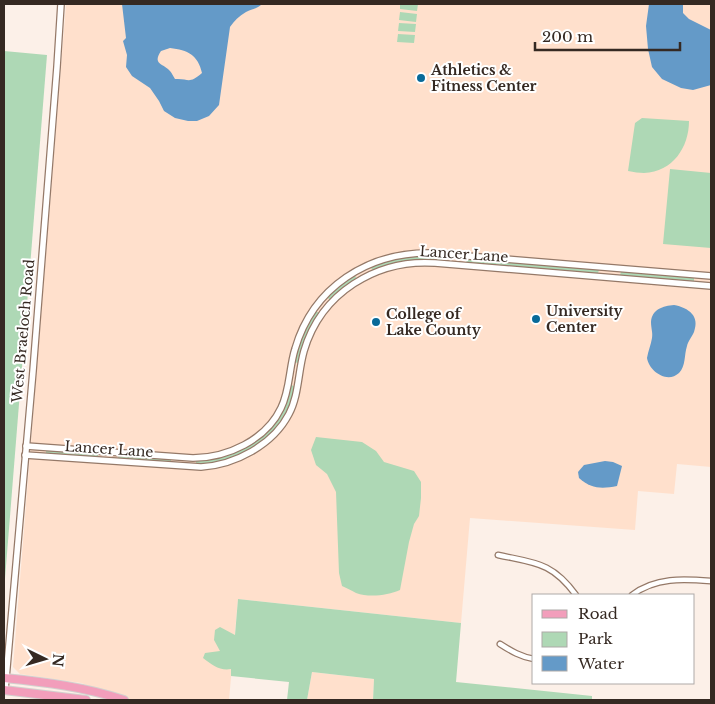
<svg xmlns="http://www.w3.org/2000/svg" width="715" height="704" font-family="'Libre Baskerville',serif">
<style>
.built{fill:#ffe0cc}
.green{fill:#aed8b5}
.water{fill:#649ac8;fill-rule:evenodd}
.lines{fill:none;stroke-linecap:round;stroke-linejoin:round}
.minor-casing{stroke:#957968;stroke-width:7}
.tertiary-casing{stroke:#957968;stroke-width:8}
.primary-casing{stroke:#d3d0ce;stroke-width:10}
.minor{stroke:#fff;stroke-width:4.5}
.tertiary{stroke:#fff;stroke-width:5.5}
.primary{stroke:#f29ebb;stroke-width:8}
.poi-dot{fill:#086a99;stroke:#fff;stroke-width:2}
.labels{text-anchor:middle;stroke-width:4;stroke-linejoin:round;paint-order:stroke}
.poi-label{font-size:14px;font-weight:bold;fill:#352922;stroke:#fff;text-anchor:start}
.street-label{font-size:14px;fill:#352922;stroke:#fff}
</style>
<rect width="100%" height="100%" fill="#fcf0e8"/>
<!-- built -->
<g class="built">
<path d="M66 4H711V467L677 464 674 494 638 491 635 530 470 518 461 623 238 599 229 700H132L81 683 20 674 13 667Z"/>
<path d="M312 672 374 679 373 700H307Z"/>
</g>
<!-- green -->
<g class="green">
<path d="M400 4H418L417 11 400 9Z"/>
<path d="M400 12 417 14 416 22 399 20Z"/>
<path d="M399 23 416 24 415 32 398 31Z"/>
<path d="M398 34 415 35 414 43 397 42Z"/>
<path d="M4 51 47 55 4 591Z"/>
<path d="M642 118 689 121C689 147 673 172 644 173 639 173 634 172 628 171L635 123Z"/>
<path d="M670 169 711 173V248L663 244Z"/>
<path d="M412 256 442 257V260C418 258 394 261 372 270L371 267 386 261Z"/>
<path d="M466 258 599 270 598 273 466 262Z"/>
<path d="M621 272 694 278V281L620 275Z"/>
<path d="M355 275 356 278 342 288 330 300 327 297 334 290Z"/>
<path d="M316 311 319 313 306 337 298 363 294 362 303 335Z"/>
<path d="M291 385 294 386C293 396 290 406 285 415 272 439 238 460 211 464 206 464 201 464 196 465V461C228 460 265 443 281 415 287 405 289 396 291 385Z"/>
<path d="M316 437 362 442 376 451 384 462 414 471 421 482V498L419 516 414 524 409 542 400 590C388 595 370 598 356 593 352 591 347 588 342 586L339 573 336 492 327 474 316 465 311 450Z"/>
<path d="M46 450 98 454V457L46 453Z"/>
<path d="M118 456 171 459V463L118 459Z"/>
<path d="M238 599 461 623 456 682 592 696V700H373L374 679 312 672 307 700H287L289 682 231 676V669C220 671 212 665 203 658L205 653 220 651 214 640 215 630 220 627 235 635Z"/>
</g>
<!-- water -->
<g class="water">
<path d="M122 4H262C257 9 252 9 246 12 239 16 234 21 230 27L219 105 209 116 197 121H188L175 118 164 111 159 101 150 88 132 76 126 67 127 55 123 41 126 38ZM170 48C188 50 198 55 202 73 188 85 189 78 175 79 173 76 172 73 170 71 163 63 152 65 161 51Z"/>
<path d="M649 4H683V13L689 19 711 30V85L693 90 681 88 662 79 652 67 648 49 646 26Z"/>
<path d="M674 305C689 308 700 316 694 332 692 337 688 341 687 346 684 355 686 366 679 373 667 384 649 371 647 358 648 351 651 345 652 338 653 333 651 328 651 322 652 309 663 306 674 305Z"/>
<path d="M605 461 613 462 622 466 617 486C602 489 591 489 579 478L578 472 584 465Z"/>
</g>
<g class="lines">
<!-- minor casing -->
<g class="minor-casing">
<g id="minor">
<path d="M498 555C535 563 552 562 576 595"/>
<path d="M632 595C656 577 683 579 711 581"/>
<path d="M500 644C511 651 521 657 534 659"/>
</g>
</g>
<!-- tertiary casing -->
<g class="tertiary-casing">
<g id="tertiary">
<path d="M26 446 193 458C227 458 266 440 281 408 290 390 289 368 295 349 313 287 368 252 431 253L711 276"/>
<path d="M25 455 201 467C235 465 273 445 289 414 299 395 298 372 304 351 321 293 376 259 435 263L711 286"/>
<path d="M5 690 33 371 57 67 61 4"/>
</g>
</g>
<!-- primary casing -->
<g class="primary-casing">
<g id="primary">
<path d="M4 678C45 682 85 687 124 700"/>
<path d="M4 690 86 700"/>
</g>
</g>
<!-- minor -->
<use href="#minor" class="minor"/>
<!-- tertiary -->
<use href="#tertiary" class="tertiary"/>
<!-- primary -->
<use href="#primary" class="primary"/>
</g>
<!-- markers -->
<g class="poi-dot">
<circle cx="421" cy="78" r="5"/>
<circle cx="536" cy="319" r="5"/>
<circle cx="376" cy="322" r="5"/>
</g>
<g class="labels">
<!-- poi labels -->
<g class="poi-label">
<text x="431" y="75">Athletics &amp;<tspan x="431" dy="16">Fitness Center</tspan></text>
<text x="546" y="316">University<tspan x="546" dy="16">Center</tspan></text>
<text x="386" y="319">College of<tspan x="386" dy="16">Lake County</tspan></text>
</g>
<!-- street labels -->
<g class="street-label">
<text transform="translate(464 254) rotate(4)" y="5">Lancer Lane</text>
<text transform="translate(23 331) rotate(-85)" y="5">West Braeloch Road</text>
<text transform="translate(109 449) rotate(4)" y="5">Lancer Lane</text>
</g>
</g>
<!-- border -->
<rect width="715" height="704" fill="none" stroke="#352922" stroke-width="10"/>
<!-- legend -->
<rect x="532" y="594" width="162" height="90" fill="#ffffff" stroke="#aea9a7"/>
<rect x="542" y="610" width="25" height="8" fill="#f29ebb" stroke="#aea9a7"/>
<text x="578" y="619" font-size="15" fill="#352922">Road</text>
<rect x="542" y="632" width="25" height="15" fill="#aed8b5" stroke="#aea9a7"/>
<text x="578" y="644" font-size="15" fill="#352922">Park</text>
<rect x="542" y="656" width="25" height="15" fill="#649ac8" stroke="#aea9a7"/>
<text x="578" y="669" font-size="15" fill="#352922">Water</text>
<!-- north arrow -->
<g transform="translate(45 659) rotate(95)" stroke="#ffffff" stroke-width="4" paint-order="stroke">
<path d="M0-4L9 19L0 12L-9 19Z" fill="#352922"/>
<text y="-8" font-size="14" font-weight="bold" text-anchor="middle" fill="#352922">N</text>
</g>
<!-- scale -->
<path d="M535 42v8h145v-8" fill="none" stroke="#352922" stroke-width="2.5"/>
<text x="542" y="42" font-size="15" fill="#352922" stroke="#ffffff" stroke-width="4" paint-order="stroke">200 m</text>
</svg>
